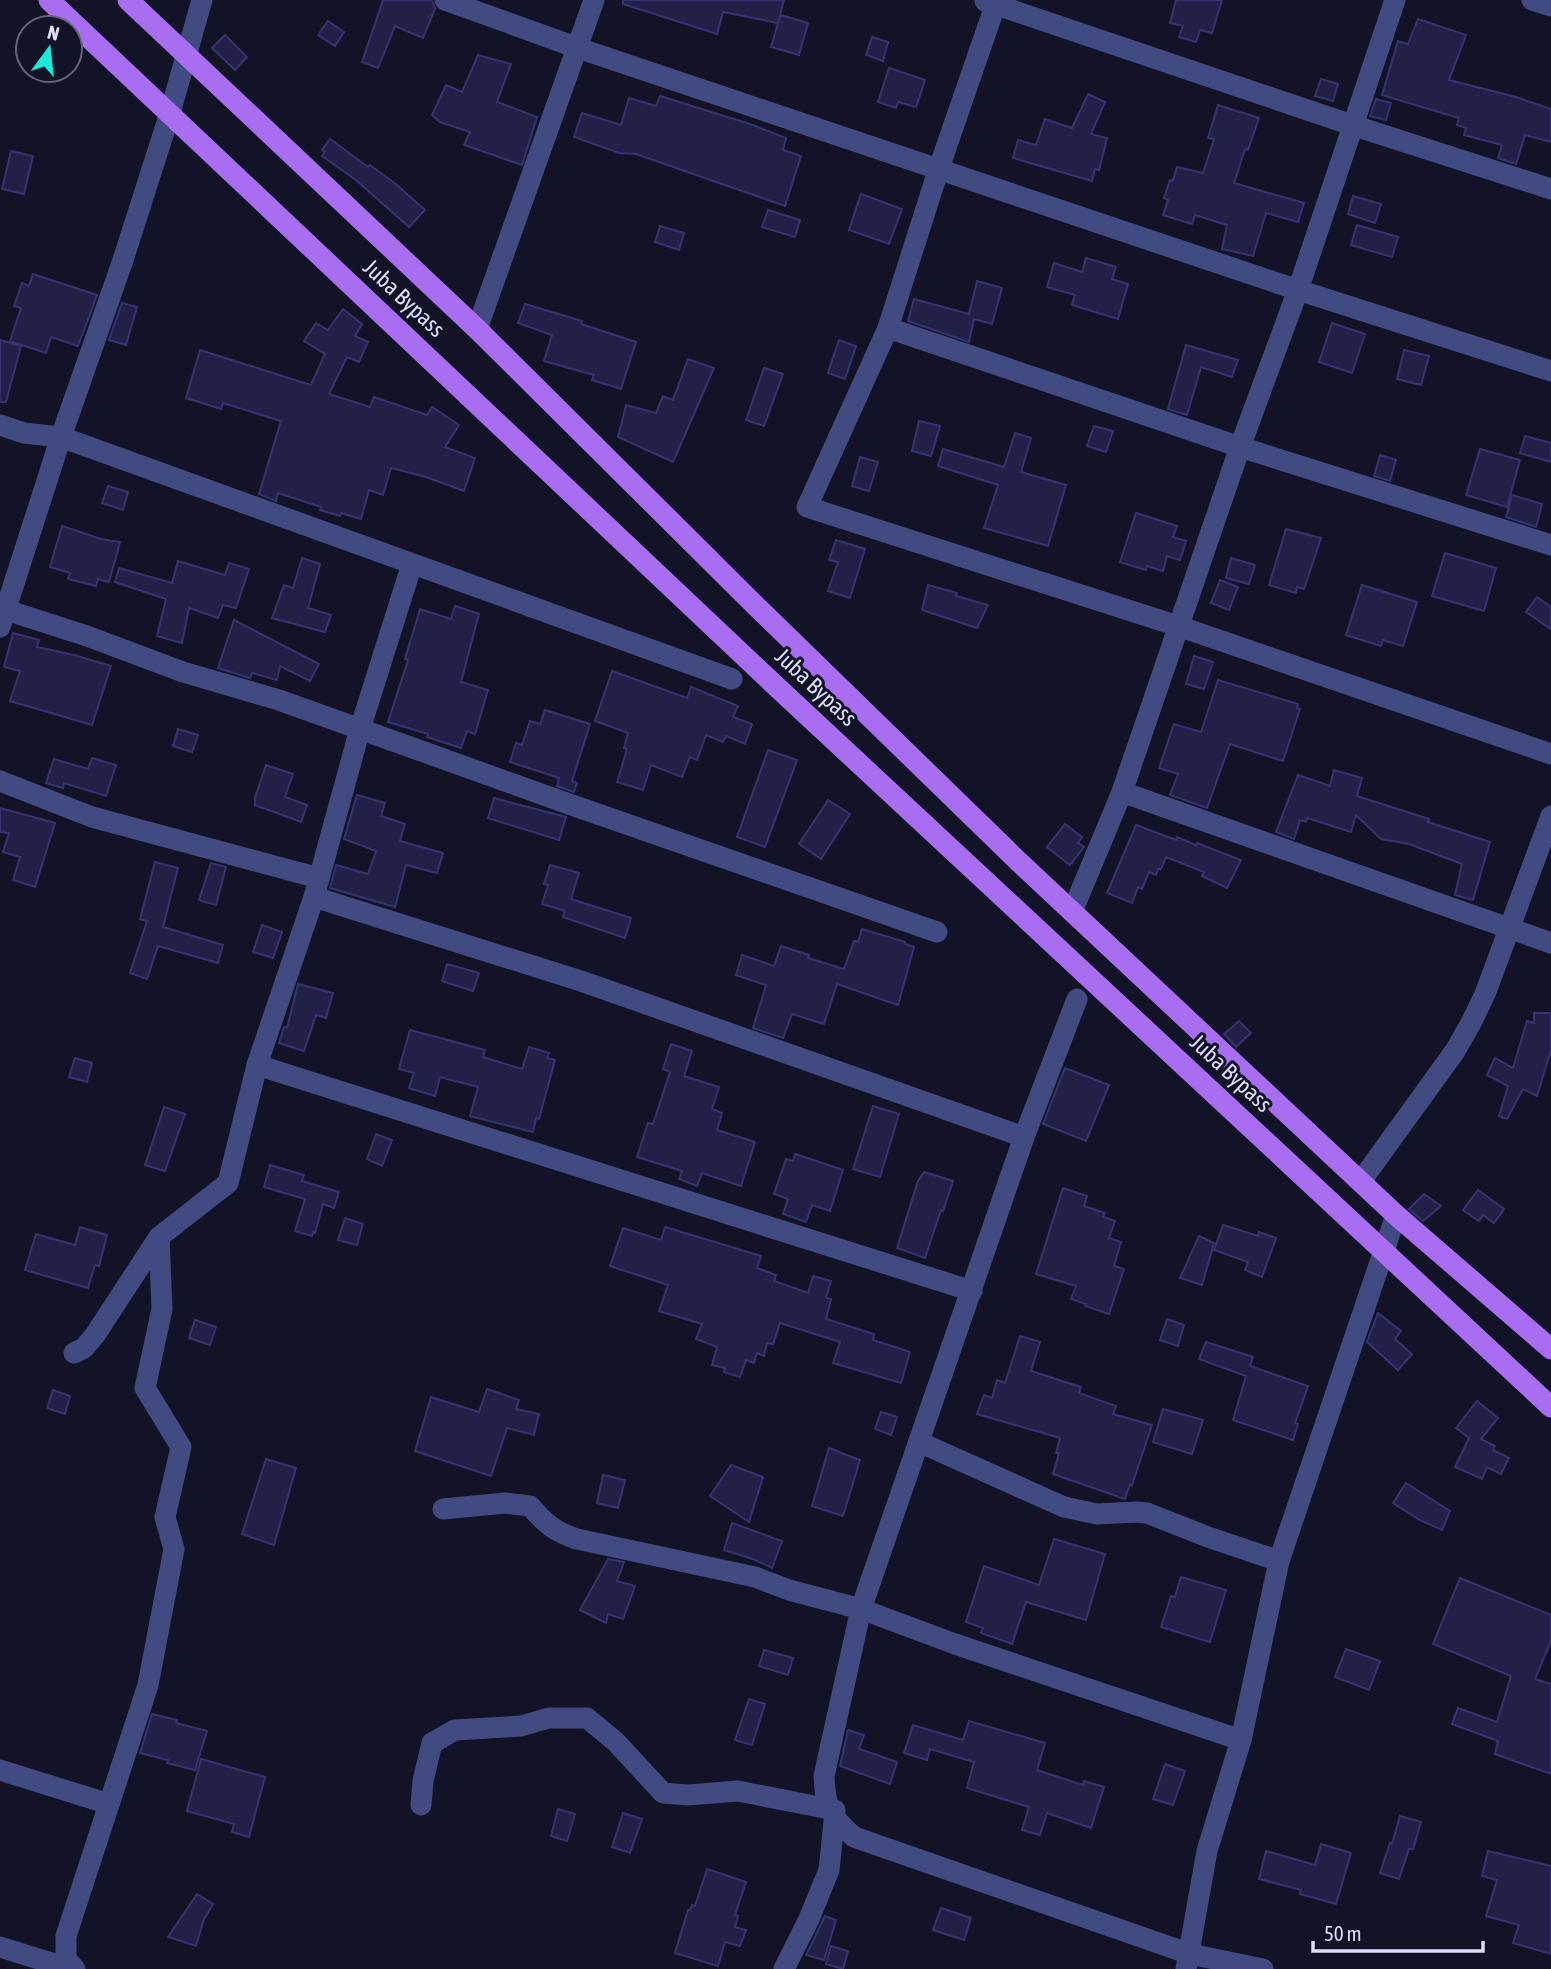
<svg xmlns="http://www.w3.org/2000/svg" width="1551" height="1969" font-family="'Asap Condensed',sans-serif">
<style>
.building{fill:#212046;stroke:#353470;stroke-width:2}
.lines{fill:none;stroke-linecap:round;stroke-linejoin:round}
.minor{stroke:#424b81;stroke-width:21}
.major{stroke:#a86df1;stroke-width:21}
.labels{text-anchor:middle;stroke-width:6;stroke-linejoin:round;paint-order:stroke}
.street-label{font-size:23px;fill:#dcdefc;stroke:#121327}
</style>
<rect width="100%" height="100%" fill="#121327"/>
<!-- building -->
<g class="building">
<path d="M383 0H432L435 9 423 38 395 26 378 68 362 62Z"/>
<path d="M623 0H784L778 23 781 15 808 23 799 55 771 47 778 23 723 12 717 34 623 4Z"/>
<path d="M1176 0H1222L1212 33 1200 30 1196 42 1179 37 1183 26 1170 23Z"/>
<path d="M1418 19 1466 35 1449 80 1516 97 1551 109V142L1525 135 1516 164 1498 158 1502 145 1464 135 1466 128 1457 125 1459 118 1382 95 1398 41 1408 44Z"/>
<path d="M328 21 344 32 335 46 318 35Z"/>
<path d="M225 35 247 57 235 70 212 48Z"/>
<path d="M872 37 888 42 883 61 866 55Z"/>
<path d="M478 55 511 64 497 102 537 117 522 165 464 145 470 132 440 122 432 115 446 85 462 92Z"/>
<path d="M889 68 925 80 916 107 898 102 896 108 878 102Z"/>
<path d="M1321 79 1338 84 1333 101 1315 96Z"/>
<path d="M1088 94 1105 102 1091 134 1107 138 1099 170 1095 169 1092 181 1013 158 1018 140 1036 145 1045 119 1072 128Z"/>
<path d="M660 96 750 124 786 138 783 150 801 156 785 206 636 154 619 153 574 137 582 113 621 125 629 98 656 106Z"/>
<path d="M1376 99 1391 103 1386 120 1370 116Z"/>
<path d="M1218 105 1259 118 1248 150 1245 149 1234 183 1304 203 1298 222 1266 213 1253 256 1222 249 1227 225 1195 215 1192 224 1163 215 1168 200 1164 198 1170 180 1173 181 1177 167 1203 173 1214 139 1208 138Z"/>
<path d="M330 139 368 167 370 165 397 185 425 210 409 227 356 180 322 156 325 152 322 150Z"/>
<path d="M11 151 33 156 24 194 2 189Z"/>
<path d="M861 194 902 209 889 244 849 230Z"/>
<path d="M1353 196 1381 204 1375 223 1348 214Z"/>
<path d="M768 210 800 220 795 237 762 227Z"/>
<path d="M1357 225 1398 237 1392 257 1351 245Z"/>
<path d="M660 226 684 233 679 250 655 242Z"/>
<path d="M1086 258 1116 267 1112 279 1128 284 1118 319 1072 305 1075 295 1047 287 1054 263 1082 272Z"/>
<path d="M33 274 97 295 78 346 51 337 46 353 10 341 21 308 14 306 22 283 29 286Z"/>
<path d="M977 281 1002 288 992 324 974 319 969 342 908 321 914 299 969 314Z"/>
<path d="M122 303 137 307 126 345 109 340Z"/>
<path d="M525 304 582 321 581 324 636 342 621 389 592 380 594 375 544 361 552 335 518 323Z"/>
<path d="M343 309 362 324 355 336 368 342 359 362 347 357 329 394 370 407 374 397 427 415 432 407 459 425 445 447 475 458 464 491 426 477 391 468 383 495 369 490 361 519 341 513 340 516 320 510 321 507 278 493 276 501 259 494 281 421 223 403 221 409 186 398 200 350 311 385 325 354 304 341 316 323 328 330Z"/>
<path d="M1332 323 1365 334 1352 373 1319 362Z"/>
<path d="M0 340 21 346 6 402H0Z"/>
<path d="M839 340 856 346 845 379 828 373Z"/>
<path d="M1186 345 1238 360 1232 377 1201 367 1187 415 1168 409Z"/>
<path d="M1404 350 1429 356 1421 385 1397 379Z"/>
<path d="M688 359 714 368 673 462 618 437 626 405 656 413 663 396 673 400Z"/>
<path d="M764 368 783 374 764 426 746 420Z"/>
<path d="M919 421 940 426 931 456 912 451Z"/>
<path d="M1094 426 1113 431 1106 452 1087 446Z"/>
<path d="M1015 433 1031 438 1021 472 1066 485 1048 546 984 528 998 485 938 466 943 449 1004 467Z"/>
<path d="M1525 436 1551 443V462L1520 453Z"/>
<path d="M1480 449 1520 460 1507 507 1466 495Z"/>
<path d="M1380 455 1396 460 1390 481 1374 476Z"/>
<path d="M860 457 878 462 869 491 852 486Z"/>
<path d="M108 486 128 492 123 510 102 503Z"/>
<path d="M1512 495 1542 504 1536 527 1506 517Z"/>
<path d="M1136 513 1177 526 1173 537 1186 541 1180 560 1167 556 1163 571 1147 566 1146 570 1120 562Z"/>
<path d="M62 526 101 539 120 542 109 582 98 579 96 586 68 579 70 573 50 567Z"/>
<path d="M1286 529 1321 538 1304 589 1297 587 1296 593 1269 585Z"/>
<path d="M836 540 865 549 850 598 828 591 838 562 829 560Z"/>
<path d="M1445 553 1496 568 1484 611 1432 596Z"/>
<path d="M302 558 320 564 308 608 331 615 325 632 272 618 284 585 293 588Z"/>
<path d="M1231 558 1255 565 1249 584 1226 578Z"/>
<path d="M178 561 225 575 229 563 249 569 236 608 223 605 218 618 189 608 182 643 157 636 166 599 115 582 119 568 172 583Z"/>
<path d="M1220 580 1238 587 1229 610 1211 603Z"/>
<path d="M928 585 957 593 956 596 988 605 977 628 922 610Z"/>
<path d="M1362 585 1417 602 1403 646 1383 640 1381 646 1346 635Z"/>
<path d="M1537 597 1551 607V629L1526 612Z"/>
<path d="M455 606 479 614 461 682 488 690 475 734 467 731 461 748 427 737 428 734 388 722 408 660 405 659 420 609 451 619Z"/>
<path d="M234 620 319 664 310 681 280 666 277 680 252 673 250 678 218 668Z"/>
<path d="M13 633 39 640 37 647 74 655 111 666 92 725 10 701 20 671 4 667Z"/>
<path d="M1194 656 1213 662 1204 689 1186 684Z"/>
<path d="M612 671 687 698 691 687 738 706 733 717 752 724 745 744 726 736 723 742 706 735 697 760 690 757 682 777 651 765 643 790 617 782 627 749 624 748 628 733 595 721Z"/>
<path d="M1218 680 1298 704 1297 708 1300 709 1283 761 1230 744 1207 808 1170 795 1178 774 1159 768 1174 724 1201 732Z"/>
<path d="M545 710 590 724 572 781 577 783 574 792 557 786 559 778 510 762 516 743 522 745 530 721 540 724Z"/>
<path d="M178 729 198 735 192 752 173 746Z"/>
<path d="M768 750 797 760 765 847 737 837Z"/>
<path d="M92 758 116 765 106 796 64 783 63 788 46 783 54 759 88 769Z"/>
<path d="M266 765 293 774 285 797 307 805 301 822 255 805V798Z"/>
<path d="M1334 770 1362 778 1357 796 1429 819 1428 822 1490 842 1473 900 1455 895 1462 864 1409 844 1381 839 1356 815 1351 832 1307 818 1306 822 1300 820 1294 839 1276 832 1298 775 1330 786Z"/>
<path d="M357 795 385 803 381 816 405 824 400 841 443 853 437 873 406 865 395 907 330 888 336 865 368 874 376 851 344 839Z"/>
<path d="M494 798 566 817 559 840 488 818Z"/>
<path d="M828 800 850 814 821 859 799 844Z"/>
<path d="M0 808 55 823 35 887 13 880 20 857 3 852 9 833 0 832Z"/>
<path d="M1065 824 1082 837 1078 843 1084 847 1070 865 1047 847Z"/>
<path d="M1136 825 1176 840 1177 837 1196 845 1197 843 1241 860 1227 888 1202 876 1204 872 1166 857 1161 869H1158L1156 875 1149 872 1142 889 1138 887 1132 903 1107 893Z"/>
<path d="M155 862 178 868 163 927 223 945 218 963 158 946 147 979 130 973 147 921 140 919Z"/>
<path d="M211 863 226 867 216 905 199 900Z"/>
<path d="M550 865 579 873 571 899 631 918 625 938 563 917 565 911 542 904 548 885 544 884Z"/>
<path d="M262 925 282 932 273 958 253 952Z"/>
<path d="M862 929 905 942V944L914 947 898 1005 837 984 824 1024 792 1014 783 1038 753 1028 766 985 736 975 742 955 774 966 781 946 809 955 808 958 844 969 854 941 858 942Z"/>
<path d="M447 964 479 973 473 991 442 981Z"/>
<path d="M298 984 333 993 326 1018 316 1015 304 1051 279 1043 284 1027 287 1028Z"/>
<path d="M1534 1013H1551V1050L1537 1096 1523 1089 1507 1119 1499 1116 1508 1086 1487 1075 1495 1058 1513 1068 1527 1021 1534 1023Z"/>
<path d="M1239 1021 1251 1033 1236 1047 1224 1034Z"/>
<path d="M410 1030 485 1050 483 1057 522 1069 529 1047 549 1053 547 1058 555 1060 539 1119 536 1118 533 1132 470 1116 478 1087 440 1077 435 1096 409 1088 414 1073 399 1069Z"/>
<path d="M671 1044 692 1051 684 1076 719 1087 712 1109 722 1113 717 1130 755 1142 741 1186 702 1173 697 1186 679 1179 682 1171 637 1157 648 1123 653 1124 670 1072 663 1069Z"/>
<path d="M75 1058 92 1063 87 1082 69 1077Z"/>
<path d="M1065 1068 1109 1085 1086 1141 1043 1124Z"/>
<path d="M873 1106 899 1114 880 1177 853 1169Z"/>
<path d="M164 1107 185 1114 165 1171 145 1165Z"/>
<path d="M376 1134 392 1140 382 1166 367 1159Z"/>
<path d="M795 1154 843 1170 830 1211 812 1205 806 1222 783 1214 788 1199 774 1194 786 1159 793 1161Z"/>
<path d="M270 1165 304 1175 302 1181 339 1192 334 1208 323 1204 315 1233 313 1232 312 1236 295 1231 305 1199 264 1187Z"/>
<path d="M924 1172 953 1181 943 1211 941 1210 925 1258 897 1248 918 1181Z"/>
<path d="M1063 1188 1087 1196 1084 1206 1105 1213 1103 1217 1115 1221 1109 1238 1121 1242 1114 1266 1124 1269 1109 1314 1085 1306 1086 1304 1071 1299 1076 1286 1036 1274Z"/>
<path d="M1478 1190 1504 1209 1494 1223 1483 1215 1479 1221 1463 1210Z"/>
<path d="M1424 1194 1441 1206 1423 1221 1409 1209Z"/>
<path d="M345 1218 363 1224 357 1245 338 1240Z"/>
<path d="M1223 1225 1258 1236 1259 1232 1276 1238 1262 1277 1245 1270 1248 1262 1214 1250Z"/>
<path d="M80 1227 107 1235 99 1266 95 1265 88 1288 25 1270 36 1234 75 1245Z"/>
<path d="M665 1227 761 1256 757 1268 776 1275 774 1281 808 1293 813 1276 831 1281 826 1298 831 1299 826 1319 874 1334 873 1340 910 1352 901 1383 833 1363 840 1342 780 1323 773 1344 767 1343 764 1356 757 1353 754 1363 746 1360 740 1377 724 1372 725 1368 712 1365 717 1347 696 1339 702 1324 659 1311 668 1285 610 1266 623 1228 661 1240Z"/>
<path d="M1199 1236 1214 1243 1202 1285 1180 1278Z"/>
<path d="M1378 1313 1401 1331 1395 1339 1412 1354 1398 1370 1367 1342Z"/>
<path d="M1167 1319 1184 1325 1178 1346 1160 1340Z"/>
<path d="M195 1320 216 1327 210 1345 189 1338Z"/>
<path d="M1020 1336 1040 1342 1031 1371 1081 1387 1079 1393 1116 1406 1113 1414 1152 1425 1132 1485 1130 1484 1125 1499 1053 1474 1059 1453H1056L1060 1438 977 1414 984 1395 992 1398 997 1380 1005 1383Z"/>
<path d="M1206 1342 1253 1357 1250 1366 1308 1386 1295 1423 1298 1424 1293 1440 1233 1420 1246 1376 1199 1359Z"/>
<path d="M487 1389 519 1400 516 1409 539 1414 534 1435 507 1428 491 1476 415 1451 431 1397 479 1412Z"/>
<path d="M53 1390 70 1396 65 1414 47 1408Z"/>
<path d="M1477 1401 1498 1418 1481 1439 1495 1446 1493 1450 1509 1458 1501 1474 1487 1467 1482 1479 1455 1467 1469 1438 1456 1428Z"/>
<path d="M1163 1409 1203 1420 1192 1454 1153 1442Z"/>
<path d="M881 1412 897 1417 891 1435 875 1429Z"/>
<path d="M829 1448 860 1460 843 1516 812 1506Z"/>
<path d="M266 1459 296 1468 274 1545 242 1534Z"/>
<path d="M731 1465 763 1477 749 1522 710 1496Z"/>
<path d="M603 1475 625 1480 618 1508 597 1503Z"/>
<path d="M1406 1483 1450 1511 1442 1530 1420 1520 1393 1503Z"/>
<path d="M732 1523 782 1541 772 1568 753 1559 724 1550Z"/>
<path d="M1054 1539 1105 1554 1086 1620 1026 1602 1012 1644 981 1633 983 1628 966 1622 984 1566 1039 1585Z"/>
<path d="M608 1559 624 1562 617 1581 635 1586 623 1619 608 1614 606 1623 580 1610Z"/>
<path d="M1181 1577 1226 1590 1210 1642 1161 1627 1171 1596 1175 1597Z"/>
<path d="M1460 1578 1551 1615V1641L1535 1679 1551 1684V1774L1495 1754 1498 1741 1452 1724 1458 1708 1497 1722 1511 1676 1433 1644Z"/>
<path d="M1346 1649 1380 1661 1369 1690 1335 1677Z"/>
<path d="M764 1650 793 1658 788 1675 759 1666Z"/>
<path d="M749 1699 765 1704 752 1745 735 1740Z"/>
<path d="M152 1714 177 1720 176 1723 207 1731 195 1770 167 1763 168 1760 140 1753Z"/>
<path d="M969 1721 1045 1743 1037 1770 1083 1785 1084 1781 1104 1787 1091 1828 1047 1813 1040 1835 1022 1830 1029 1807 967 1788 974 1762 930 1749 927 1760 904 1753 913 1725 963 1740Z"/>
<path d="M848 1730 864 1735 859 1749 897 1762 890 1784 840 1766Z"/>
<path d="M201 1759 265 1777 249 1837 232 1832 234 1824 187 1811Z"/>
<path d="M1165 1764 1185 1771 1173 1805 1153 1799Z"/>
<path d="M558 1809 575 1814 567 1841 551 1836Z"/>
<path d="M623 1813 642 1819 630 1853 612 1847Z"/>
<path d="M1400 1816 1421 1822 1413 1849H1409L1399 1879 1380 1873 1390 1843 1392 1844Z"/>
<path d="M1321 1844 1351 1853 1336 1904 1300 1894 1301 1890 1259 1879 1266 1851 1315 1865Z"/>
<path d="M1488 1851 1551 1866V1954L1513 1943 1519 1925 1486 1916 1497 1880 1482 1876Z"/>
<path d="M707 1869 746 1882 735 1915 738 1916 735 1927 746 1930 740 1946 725 1942 718 1966 675 1953 688 1910H690L692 1905 695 1906Z"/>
<path d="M197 1894 213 1904 204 1919 196 1946 168 1937Z"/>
<path d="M941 1908 971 1918 964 1940 933 1930Z"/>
<path d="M825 1916 836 1920 824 1960 806 1955Z"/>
<path d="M831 1946 848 1951 843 1969 826 1964Z"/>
</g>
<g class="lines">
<!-- minor -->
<g class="minor">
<path d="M445 0 578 48 1298 290 1551 371"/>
<path d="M997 0 939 168 888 328 807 507 1181 627 1551 754"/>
<path d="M1532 0 1551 6"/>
<path d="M985 1 1352 125 1551 189"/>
<path d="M888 328 1240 447 1551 545"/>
<path d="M477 329 594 0"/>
<path d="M0 425 24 433 61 437 732 679"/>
<path d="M0 608 87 636 183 672 279 700 569 804 937 932"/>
<path d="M0 627 61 437 123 260 170 113 202 0"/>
<path d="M0 781 92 817 319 878"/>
<path d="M1122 792 1551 943"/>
<path d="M314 897 581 981 1024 1137"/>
<path d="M1072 912 1122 792 1240 447 1298 290 1395 0"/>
<path d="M1077 999 1024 1137 861 1609 824 1776C825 1808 830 1815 854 1837L1190 1954 1263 1969"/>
<path d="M257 1065 972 1291"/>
<path d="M1361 1181 1455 1051 1471 1023 1485 994 1551 816"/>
<path d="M74 1353 84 1348 95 1335 159 1237 228 1183 257 1065 314 897 360 729 412 564"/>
<path d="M919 1442 1064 1507 1097 1514 1136 1512 1147 1513 1208 1537 1279 1561"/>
<path d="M443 1509 505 1503 530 1506C546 1524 553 1531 577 1539L755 1577 789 1590 861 1609 955 1644 1241 1740"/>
<path d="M0 1770 109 1804"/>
<path d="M421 1805 423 1781 432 1743 455 1730 521 1726 549 1718H587L616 1742 663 1793 688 1795 738 1791 835 1810"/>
<path d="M0 1947 71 1969"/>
<path d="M75 1969 66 1959V1936L148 1685 174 1549 165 1517 181 1447 145 1388 162 1309 159 1237"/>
<path d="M784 1969 809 1919 829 1870 835 1812"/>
<path d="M1186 1969 1207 1851 1241 1740 1279 1561 1396 1215"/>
</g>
<!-- major -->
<g class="major">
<path d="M49 0 779 689 1551 1407"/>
<path d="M128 0 477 329 759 609 1018 861 1396 1215 1551 1349"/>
</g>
</g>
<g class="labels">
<!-- street labels -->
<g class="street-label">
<text transform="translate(404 298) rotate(43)" y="8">Juba Bypass</text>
<text transform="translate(816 687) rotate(43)" y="8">Juba Bypass</text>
<text transform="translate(1231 1073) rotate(43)" y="8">Juba Bypass</text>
</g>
</g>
<!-- north arrow -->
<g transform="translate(49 49) rotate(15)"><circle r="33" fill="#121327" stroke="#63647c" stroke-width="2"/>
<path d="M0-5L12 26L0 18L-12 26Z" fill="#1ae9d8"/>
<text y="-10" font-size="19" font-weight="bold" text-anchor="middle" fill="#dcdefc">N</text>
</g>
<!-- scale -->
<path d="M1313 1941v10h170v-10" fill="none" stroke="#dcdefc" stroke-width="3.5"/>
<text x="1324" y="1941" font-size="21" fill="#dcdefc" stroke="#121327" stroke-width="5" paint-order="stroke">50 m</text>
</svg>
